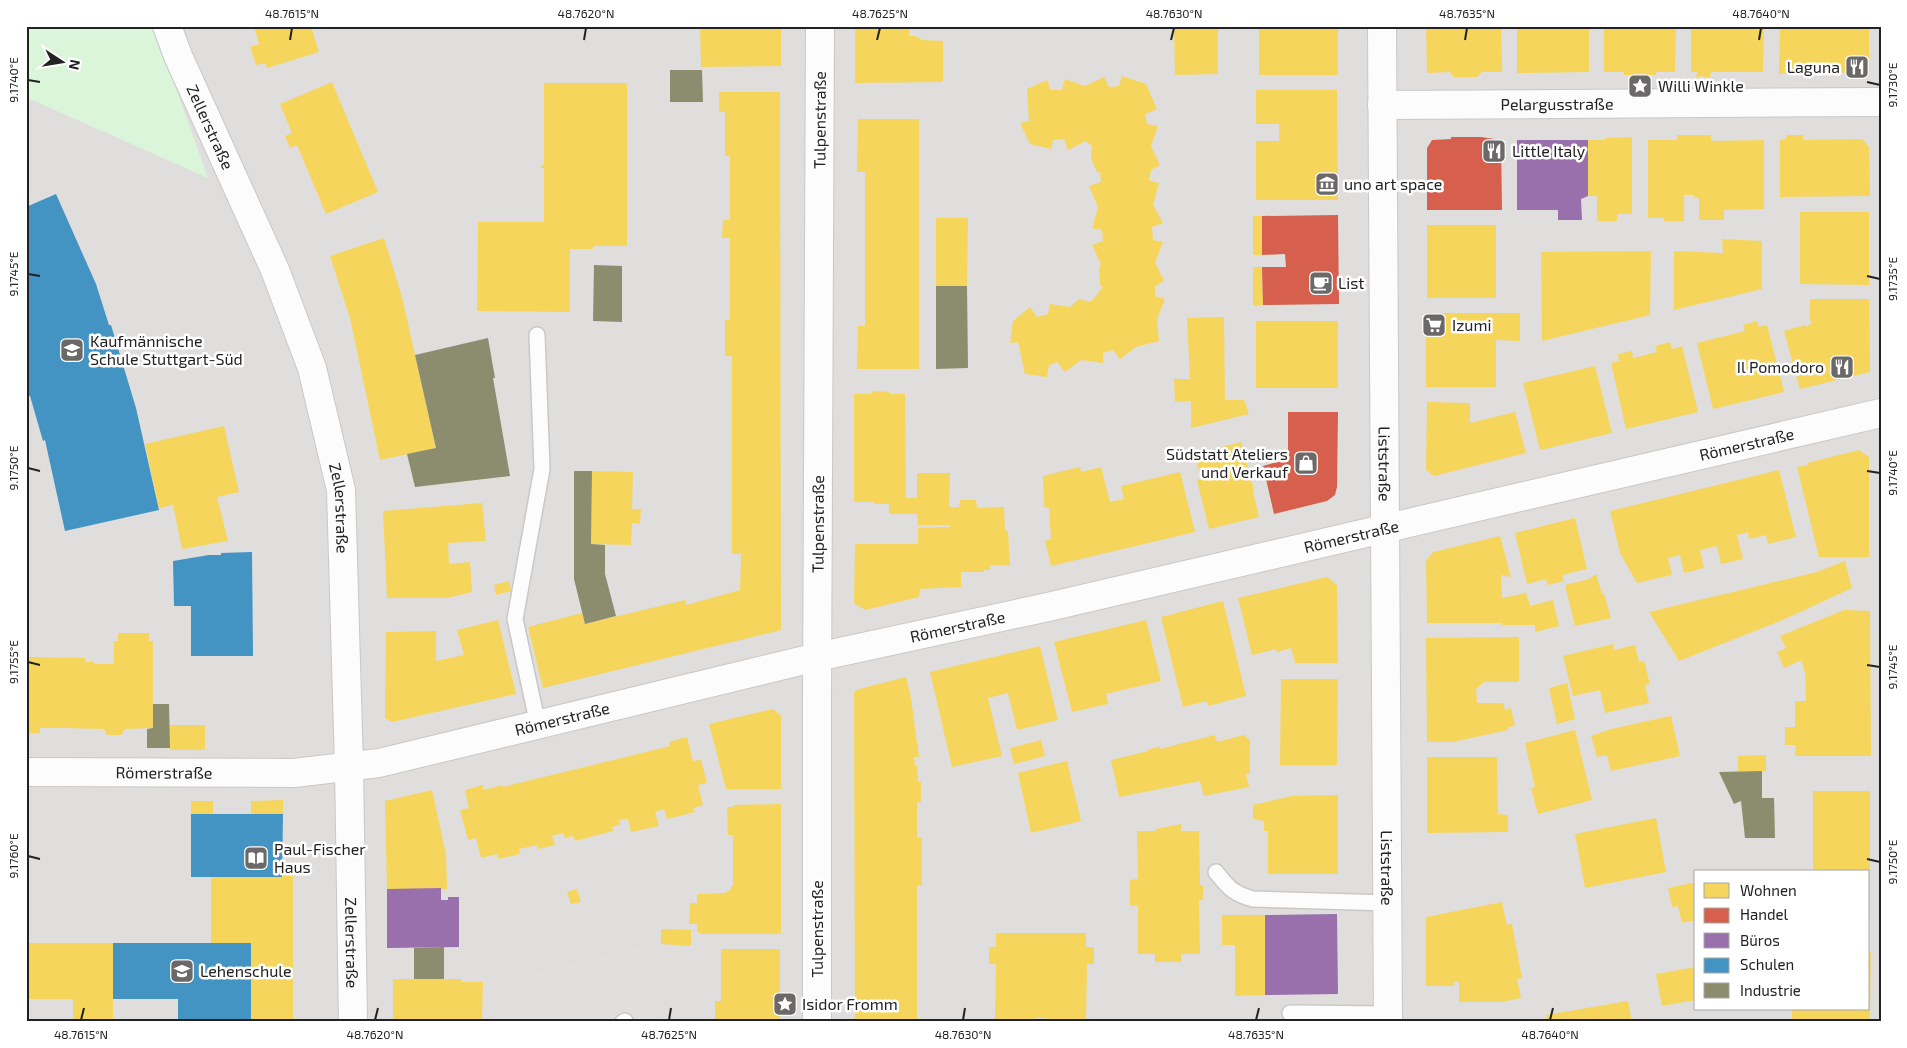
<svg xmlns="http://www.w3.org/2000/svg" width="1907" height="1048" font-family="'Exo 2',sans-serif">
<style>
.residential{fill:#dfdedc;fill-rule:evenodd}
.park{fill:#daf5da}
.parking{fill:#e0dfde}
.homes{fill:#f6d55c}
.shops{fill:#d6604d}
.offices{fill:#9970ab}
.schools{fill:#4393c3}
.industry{fill:#8c8c6e}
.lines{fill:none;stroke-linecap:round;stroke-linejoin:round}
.lane-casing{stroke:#c9c8c7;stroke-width:18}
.street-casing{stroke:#c9c8c7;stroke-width:30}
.lane{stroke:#fdfcfc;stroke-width:15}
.street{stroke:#fdfcfc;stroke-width:28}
.ticks{fill:none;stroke:#222;stroke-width:2}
.labels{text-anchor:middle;stroke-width:5;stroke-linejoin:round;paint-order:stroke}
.poi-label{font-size:16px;fill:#222;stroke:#fff;text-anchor:start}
.street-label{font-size:16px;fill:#222;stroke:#fff}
.neatline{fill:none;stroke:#222;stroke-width:2}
.ticks-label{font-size:12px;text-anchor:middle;fill:#222}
</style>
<rect width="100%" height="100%" fill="#f0eeeb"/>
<path class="residential" d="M154 26H1881V1022H26V97L207 177ZM1696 872H1868V1009H1696Z"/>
<path class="park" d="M26 26H154L208 178 26 97Z"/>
<path class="parking" d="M647 947 664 1022H495L493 985Z"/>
<path class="homes" d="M254 26H311L319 52 267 68 265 63 256 65 250 47 259 44Z
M700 26H781V66L701 67Z
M855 26H909V36H916L922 40 943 41V82L855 83Z
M1174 26H1218V74L1175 75Z
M1259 26H1338V75H1259Z
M1426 26H1501L1502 72H1482L1477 77H1453L1450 72 1427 73Z
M1517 26H1589V72L1517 73Z
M1604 26H1676L1675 72H1656V75H1624V72H1604Z
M1691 26H1764L1763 72H1711L1710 78 1701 76 1696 78 1697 72H1691Z
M1780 26H1869V65L1863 72 1779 74Z
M1122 76 1146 84 1157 109 1145 114 1147 124 1158 126 1151 146 1160 165 1151 170 1149 180 1159 183 1153 205 1163 223 1152 227 1153 240 1163 242 1155 262 1164 281 1155 286V296L1165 299 1157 319 1159 341 1136 347 1120 359 1113 350 1103 353V363L1081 360 1065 372 1057 362 1049 365 1047 377 1025 374 1018 342 1010 343 1013 321 1030 307 1037 317 1048 314 1050 304 1070 307 1079 299 1091 302 1103 287 1100 285 1099 267 1101 264 1092 245 1103 241 1102 230 1092 228 1098 207 1089 186 1101 182 1100 172H1097L1091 158 1092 146 1086 141 1068 150 1064 139 1053 140 1051 149 1030 144 1020 123 1029 121 1027 89 1047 80 1051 90H1062L1065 79 1085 86 1104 77 1109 87 1119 86Z
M332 82 378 192 326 214 297 145 290 148 285 136 292 133 280 104Z
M544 83H627V246H593V249H570V312L477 311 478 222H544V168H541V165H544Z
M1256 90H1337L1338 200H1256V141H1279V124H1256Z
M719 92H780L781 630 543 688 528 627 582 613 585 624 685 600 686 605 740 590 741 554H732V356H725V320H730V238H722L723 220H730V156H725V112H719Z
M858 119H919V369H857L858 326H865V172H857Z
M1677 135H1711V141L1764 140V209L1724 210V220H1699V198H1694V195H1684V221H1664V218H1648V140H1677Z
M1786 135H1803V140L1862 139 1869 147 1870 196 1780 197V140L1786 139Z
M1632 137V214H1617V221H1597V196H1588V140H1606V138Z
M1800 212H1869V285L1800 284Z
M1253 216H1262V255H1253Z
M936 218H968L967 286H936Z
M1427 225H1496V298H1427Z
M384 238 402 297 436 448 380 460 350 318 330 256Z
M1722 239 1762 241V289L1674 310V251L1723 253Z
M1651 251 1650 315 1542 341 1541 252Z
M1253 267H1262L1263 305 1253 306Z
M1810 299H1869L1870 372 1800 389 1784 331 1805 325 1807 327 1812 322 1810 320Z
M1426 313H1520V341L1496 340V387H1426Z
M1224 317 1225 400H1244L1249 414 1191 428V401L1175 402 1174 379H1190L1187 318Z
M1256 321H1338V388H1256Z
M1757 321 1759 327 1767 325 1784 392 1713 409 1697 343 1745 331 1743 325Z
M1670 342 1672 349 1682 346 1698 412 1626 429 1611 363 1619 361 1618 354 1632 351 1633 358 1657 352 1655 346Z
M1595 366 1612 433 1540 450 1523 383Z
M872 391 889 392V394H905L906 498H917V473H950L949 507H959L960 500H976L977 508 1004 507 1005 531H1008L1010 565H990V570H984V572H961V587L920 589 919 597 865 610 854 603 855 544H918V528L950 527V525H918L917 514H889V504H874V502H854V394H872Z
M1427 402 1470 403V423L1515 412 1526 453 1434 476 1426 470Z
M224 426 239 492 217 497 228 541 182 549 173 505 159 508 145 444Z
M1241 442 1254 490 1253 491 1259 517 1209 529 1197 480 1201 479 1195 454Z
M1859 450 1869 457V557H1819L1797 467 1808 465 1807 463Z
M1080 467 1081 472 1101 467 1110 502 1124 499 1121 486 1180 472 1195 532 1051 566 1045 541 1051 539 1049 508 1044 507 1043 476Z
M1779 470 1796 537 1768 544 1766 535 1749 539 1748 532 1737 535 1743 559 1721 564 1717 546 1700 550 1704 568 1684 573 1680 555 1668 558 1672 575 1637 583 1620 553 1610 511Z
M592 471 633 472 632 509H641L640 524 632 523 631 545 591 544Z
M482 503 486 541 448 543 449 564 470 562 472 592 447 598H387L383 511Z
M1575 518 1587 569 1562 575 1564 581 1548 585 1546 579 1527 584 1515 533Z
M1500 536 1511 577 1501 575 1502 598 1526 593 1530 606 1553 600 1559 626 1535 632V625H1502V623H1427L1426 561 1433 552Z
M1845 561 1852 588 1785 619 1679 661 1649 612 1817 572Z
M1596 574 1602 594H1604L1611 618 1575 626 1565 585 1589 579Z
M1327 577 1337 585 1338 663H1295L1291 648 1277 652 1276 649 1252 655 1238 598Z
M509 581 511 591 496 595 494 585Z
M1223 601 1246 696 1208 706 1207 701 1183 707 1161 617Z
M1844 610 1870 611 1871 756H1795L1796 745H1785V727H1795V701H1806L1805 673 1801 660 1784 668 1777 652 1786 648 1780 636Z
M498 620 516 694 392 722 385 718 386 632 436 631V661L464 655 457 630Z
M1146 620 1161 681 1106 694 1108 704 1072 712 1054 642Z
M118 633H149V641H153V728L125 729 121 735H107L104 729 63 728H40V733H26V657L85 658V662H94V664H114V641H118Z
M1519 637V682H1484L1476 689 1477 703H1503L1505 710 1511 708 1515 726 1508 727V730L1453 742H1427L1426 638Z
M1613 644 1614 650 1635 645 1639 662 1644 661 1650 684 1645 685 1649 703 1605 713 1600 690 1573 696 1563 656Z
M1040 646 1058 720 1017 730 1008 693 988 698 1002 756 952 767 930 672Z
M906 677 911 698 919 757H914L915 766H917L918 782H921V802H917V838H922V885L917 886V1022H855L854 692 859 689Z
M1281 679H1338L1337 765H1280Z
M1567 683 1575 719 1557 724 1549 688Z
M773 709 781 716V789H726L709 724Z
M1671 716 1680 756 1611 771 1607 755 1597 757 1591 736 1611 729Z
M169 725H205V750H170Z
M1575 730 1592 800 1538 814 1531 788 1535 787 1525 743Z
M1215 735 1217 742 1244 735 1250 740V773L1246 774 1249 787 1204 796 1200 781 1119 797 1111 760 1148 751V750L1160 746V749Z
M687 737 693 761 701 760 707 783 698 785 703 805 693 808 695 812 667 819 664 809 655 812 659 826 631 832 628 819 619 820 620 825 612 827 613 831 575 841 573 836 565 838 563 833 552 836 555 845 538 849 537 845 519 849 520 854 498 859 497 854 481 858 476 838 468 840 460 810 469 808 465 790 483 785V790L503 785V787L650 751 670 746 669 742Z
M1041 740 1045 756 1014 764 1010 748Z
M1766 755V771H1738V756Z
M1427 757H1497L1498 814 1508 815V832L1427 833Z
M1067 761 1081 821 1031 833 1018 773Z
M432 790 446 854 447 889H387L385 801Z
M1813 791H1870V918H1868V872H1813Z
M1338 795V874H1268V831H1264V821L1253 819V805L1292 796Z
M283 800V814H251V801Z
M191 801H213V814H191Z
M781 804V934H700L697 931V924H689L690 903H697V894L725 893 731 889V886H733V835H728L727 807H733V805Z
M1656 818 1666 872 1585 888 1575 834Z
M1181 824V831H1199L1200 885H1203V900H1199L1200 954H1181V962H1155V954H1138V905L1130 906V880L1138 879 1137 831H1156V829Z
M282 864H293V1022H251V943H211V877H282Z
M1696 882V920L1682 923 1678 906 1672 907 1668 888Z
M577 889 581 902 571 904 567 892Z
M1502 902 1507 925 1512 924 1522 978 1517 979 1521 998 1501 1002H1459V982H1453L1454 986H1426V917Z
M1222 915H1265V995L1235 996V945H1222Z
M661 929 691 930V946L661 944Z
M996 933H1086V947H1094V964H1087L1086 1022H1046V1018H1036V1022H995L996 964H989V947H996Z
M26 943H113V1022H73V999H26Z
M721 949H780V1022H715V1001H721Z
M1868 952H1871L1870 1022H1792V1009H1868Z
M1696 967V1000L1662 1006 1656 974Z
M393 979H461V982H483L482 1022H393Z
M1628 1001 1632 1022H1547L1546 1015Z"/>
<path class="shops" d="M1451 137H1481L1501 140 1502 210H1427V148L1432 140 1451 139Z
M1338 215 1339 304 1263 305 1262 267H1286L1285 254 1262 255V216Z
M1288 412H1338L1337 487 1335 495 1327 501 1274 514 1263 466 1288 459Z"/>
<path class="offices" d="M1517 140H1588V196L1581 199 1582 220H1558V210H1517Z
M441 888V900H448V897H459V947L387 948V889Z
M1337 914 1338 994 1265 995V915Z"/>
<path class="schools" d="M56 194 96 284 109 325H111L136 408 159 510 65 531 45 440 43 441 30 396 26 394V207Z
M252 552 253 656H191V606H174L173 561 209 555H221V553Z
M191 814H283L282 877H191Z
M113 943H251V1022H178V999H113Z"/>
<path class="industry" d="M670 70H702L703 102H670Z
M594 265 622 266V322L593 321Z
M936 286H967L968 368 936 369Z
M488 338 495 378H493L510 476 415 487 407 454 436 448 415 355Z
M574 471H592L591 544 605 545V574L616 616 585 624 574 579Z
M153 704H169L170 748H147V729L153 728Z
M1762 771V798H1774L1775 838H1745L1741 801 1734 804 1719 772Z
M444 947V979H414V948Z"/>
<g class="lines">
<g class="lane-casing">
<path id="lane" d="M537 335 542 469 515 619 538 725
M1216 872C1228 887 1233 894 1253 899L1388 903
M1290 1013 1388 1014
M623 1022 625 1021"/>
</g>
<g class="street-casing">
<g id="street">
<path id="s1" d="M167 26 178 56 275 270 312 368 341 490 349 766 353 1022"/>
<path id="s2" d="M1382 26 1388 1022"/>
<path id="s3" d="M1382 105 1881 102"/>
<path id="s4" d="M26 772 294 773 379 763 817 657 1048 607 1881 413"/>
<path id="s5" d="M817 1022V701L820 26"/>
</g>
</g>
<use href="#lane" class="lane"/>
<use href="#street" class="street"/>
</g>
<path class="ticks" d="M290 40 292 28M584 40 586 28M877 40 880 28M1171 40 1174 28M1465 40 1467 28M1759 40 1761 28M28 80 40 82M1867 82 1880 85M28 274 40 276M1867 276 1880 279M28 468 40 471M1867 471 1880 473M28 662 40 665M1867 665 1880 667M28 856 40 859M1867 859 1880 862M81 1020 84 1008M375 1020 378 1008M669 1020 671 1008M963 1020 965 1008M1256 1020 1259 1008M1550 1020 1553 1008"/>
<defs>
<g id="restaurant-square" transform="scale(1.25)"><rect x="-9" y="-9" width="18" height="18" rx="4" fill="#6a6968" stroke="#fff"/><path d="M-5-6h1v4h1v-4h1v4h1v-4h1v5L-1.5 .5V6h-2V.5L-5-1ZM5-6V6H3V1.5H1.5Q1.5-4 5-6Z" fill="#fff"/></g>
<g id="sight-square" transform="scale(1.25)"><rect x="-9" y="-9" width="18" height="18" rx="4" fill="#6a6968" stroke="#fff"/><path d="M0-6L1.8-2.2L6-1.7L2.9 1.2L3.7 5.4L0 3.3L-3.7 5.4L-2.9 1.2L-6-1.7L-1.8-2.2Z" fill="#fff"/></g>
<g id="museum-square" transform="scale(1.25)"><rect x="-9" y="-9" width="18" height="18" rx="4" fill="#6a6968" stroke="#fff"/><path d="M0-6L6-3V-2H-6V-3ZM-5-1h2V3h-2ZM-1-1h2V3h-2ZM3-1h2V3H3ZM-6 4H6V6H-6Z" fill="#fff"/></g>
<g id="cafe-square" transform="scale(1.25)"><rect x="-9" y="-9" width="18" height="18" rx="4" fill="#6a6968" stroke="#fff"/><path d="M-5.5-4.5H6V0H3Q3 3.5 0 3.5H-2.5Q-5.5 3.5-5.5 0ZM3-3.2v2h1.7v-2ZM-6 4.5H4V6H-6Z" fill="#fff"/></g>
<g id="supermarket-square" transform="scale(1.25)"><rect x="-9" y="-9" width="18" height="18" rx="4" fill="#6a6968" stroke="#fff"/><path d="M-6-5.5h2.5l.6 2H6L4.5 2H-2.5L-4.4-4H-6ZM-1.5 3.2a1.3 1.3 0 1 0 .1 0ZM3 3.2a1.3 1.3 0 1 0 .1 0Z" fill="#fff"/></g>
<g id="school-square" transform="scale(1.25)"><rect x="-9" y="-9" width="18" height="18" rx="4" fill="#6a6968" stroke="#fff"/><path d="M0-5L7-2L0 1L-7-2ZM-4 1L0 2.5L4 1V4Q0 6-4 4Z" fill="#fff"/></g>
<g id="shop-square" transform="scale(1.25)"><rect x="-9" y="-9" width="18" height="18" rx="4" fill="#6a6968" stroke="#fff"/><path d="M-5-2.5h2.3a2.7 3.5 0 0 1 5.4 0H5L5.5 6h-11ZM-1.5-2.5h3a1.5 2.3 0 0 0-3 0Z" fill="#fff"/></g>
<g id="library-square" transform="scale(1.25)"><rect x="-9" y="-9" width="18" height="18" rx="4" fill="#6a6968" stroke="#fff"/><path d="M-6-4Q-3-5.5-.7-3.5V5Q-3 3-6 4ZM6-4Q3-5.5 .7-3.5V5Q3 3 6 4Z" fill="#fff"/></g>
</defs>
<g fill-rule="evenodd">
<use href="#restaurant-square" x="1857" y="67"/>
<use href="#sight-square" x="1640" y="86"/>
<use href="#restaurant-square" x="1494" y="151"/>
<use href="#museum-square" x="1327" y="184"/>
<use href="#cafe-square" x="1321" y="283"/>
<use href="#supermarket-square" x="1434" y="325"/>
<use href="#school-square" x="72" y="350"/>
<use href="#restaurant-square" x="1842" y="367"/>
<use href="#shop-square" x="1306" y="463"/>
<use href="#library-square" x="256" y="858"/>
<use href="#school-square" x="182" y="971"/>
<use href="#sight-square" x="785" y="1004"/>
</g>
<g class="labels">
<g class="poi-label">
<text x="1840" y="73" text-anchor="end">Laguna</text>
<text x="1658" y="92">Willi Winkle</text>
<text x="1512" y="157">Little Italy</text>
<text x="1344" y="190">uno art space</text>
<text x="1338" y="289">List</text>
<text x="1452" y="331">Izumi</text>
<text x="90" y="347">Kaufmännische<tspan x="90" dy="18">Schule Stuttgart-Süd</tspan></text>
<text x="1824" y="373" text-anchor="end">Il Pomodoro</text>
<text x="1288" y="460" text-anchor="end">Südstatt Ateliers<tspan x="1288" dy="18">und Verkauf</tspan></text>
<text x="274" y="855">Paul-Fischer<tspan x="274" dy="18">Haus</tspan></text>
<text x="200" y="977">Lehenschule</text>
<text x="802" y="1010">Isidor Fromm</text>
</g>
<g class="street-label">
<text dy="6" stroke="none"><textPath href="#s3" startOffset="175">Pelargusstraße</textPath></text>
<text dy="6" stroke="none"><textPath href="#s5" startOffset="902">Tulpenstraße</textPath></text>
<text dy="6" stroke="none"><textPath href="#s1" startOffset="110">Zellerstraße</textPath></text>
<text dy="6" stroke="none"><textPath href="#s4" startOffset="1758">Römerstraße</textPath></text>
<text dy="6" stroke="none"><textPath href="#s2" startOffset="438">Liststraße</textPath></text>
<text dy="6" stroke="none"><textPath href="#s1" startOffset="515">Zellerstraße</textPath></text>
<text dy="6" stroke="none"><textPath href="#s5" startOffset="498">Tulpenstraße</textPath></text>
<text dy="6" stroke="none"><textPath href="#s4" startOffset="1352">Römerstraße</textPath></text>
<text dy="6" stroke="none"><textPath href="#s4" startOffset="948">Römerstraße</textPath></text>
<text dy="6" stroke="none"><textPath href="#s4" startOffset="542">Römerstraße</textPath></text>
<text dy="6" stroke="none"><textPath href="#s4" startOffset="138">Römerstraße</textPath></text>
<text dy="6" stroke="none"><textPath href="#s2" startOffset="842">Liststraße</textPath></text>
<text transform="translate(817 929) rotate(-90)" y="6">Tulpenstraße</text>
<text dy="6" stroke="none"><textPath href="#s1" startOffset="950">Zellerstraße</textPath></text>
</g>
</g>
<rect width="1907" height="1048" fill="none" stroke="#ffffff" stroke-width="55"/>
<rect x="1694" y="870" width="175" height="140" fill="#ffffff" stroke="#a7a7a7"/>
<rect x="1704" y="883" width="25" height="15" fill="#f6d55c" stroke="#a7a7a7"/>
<text x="1740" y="896" font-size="15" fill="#222222">Wohnen</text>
<rect x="1704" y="908" width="25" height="15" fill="#d6604d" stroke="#a7a7a7"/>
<text x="1740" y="920" font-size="15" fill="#222222">Handel</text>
<rect x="1704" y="933" width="25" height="15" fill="#9970ab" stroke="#a7a7a7"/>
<text x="1740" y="946" font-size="15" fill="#222222">Büros</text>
<rect x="1704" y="958" width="25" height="15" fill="#4393c3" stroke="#a7a7a7"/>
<text x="1740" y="970" font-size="15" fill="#222222">Schulen</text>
<rect x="1704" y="983" width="25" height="15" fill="#8c8c6e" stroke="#a7a7a7"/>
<text x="1740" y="996" font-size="15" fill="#222222">Industrie</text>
<g transform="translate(62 62) rotate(102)" stroke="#ffffff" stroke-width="4" paint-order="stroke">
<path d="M0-4L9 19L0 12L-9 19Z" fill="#222222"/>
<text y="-8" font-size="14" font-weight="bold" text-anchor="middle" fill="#222222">N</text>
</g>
<rect x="28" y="28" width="1852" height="992" class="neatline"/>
<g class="ticks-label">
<text x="292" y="18">48.7615°N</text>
<text x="586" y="18">48.7620°N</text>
<text x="880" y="18">48.7625°N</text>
<text x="1174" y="18">48.7630°N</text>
<text x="1467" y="18">48.7635°N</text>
<text x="1761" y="18">48.7640°N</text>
<text transform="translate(14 80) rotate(-90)" y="4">9.1740°E</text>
<text transform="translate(1893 85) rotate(-90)" y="4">9.1730°E</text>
<text transform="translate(14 274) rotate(-90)" y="4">9.1745°E</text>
<text transform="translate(1893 279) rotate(-90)" y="4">9.1735°E</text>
<text transform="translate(14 468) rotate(-90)" y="4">9.1750°E</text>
<text transform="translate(1893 473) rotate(-90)" y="4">9.1740°E</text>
<text transform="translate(14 662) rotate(-90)" y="4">9.1755°E</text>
<text transform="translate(1893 667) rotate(-90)" y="4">9.1745°E</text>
<text transform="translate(14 856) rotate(-90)" y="4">9.1760°E</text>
<text transform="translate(1893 862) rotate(-90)" y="4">9.1750°E</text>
<text x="81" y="1039">48.7615°N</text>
<text x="375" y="1039">48.7620°N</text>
<text x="669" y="1039">48.7625°N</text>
<text x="963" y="1039">48.7630°N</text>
<text x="1256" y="1039">48.7635°N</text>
<text x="1550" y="1039">48.7640°N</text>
</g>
</svg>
